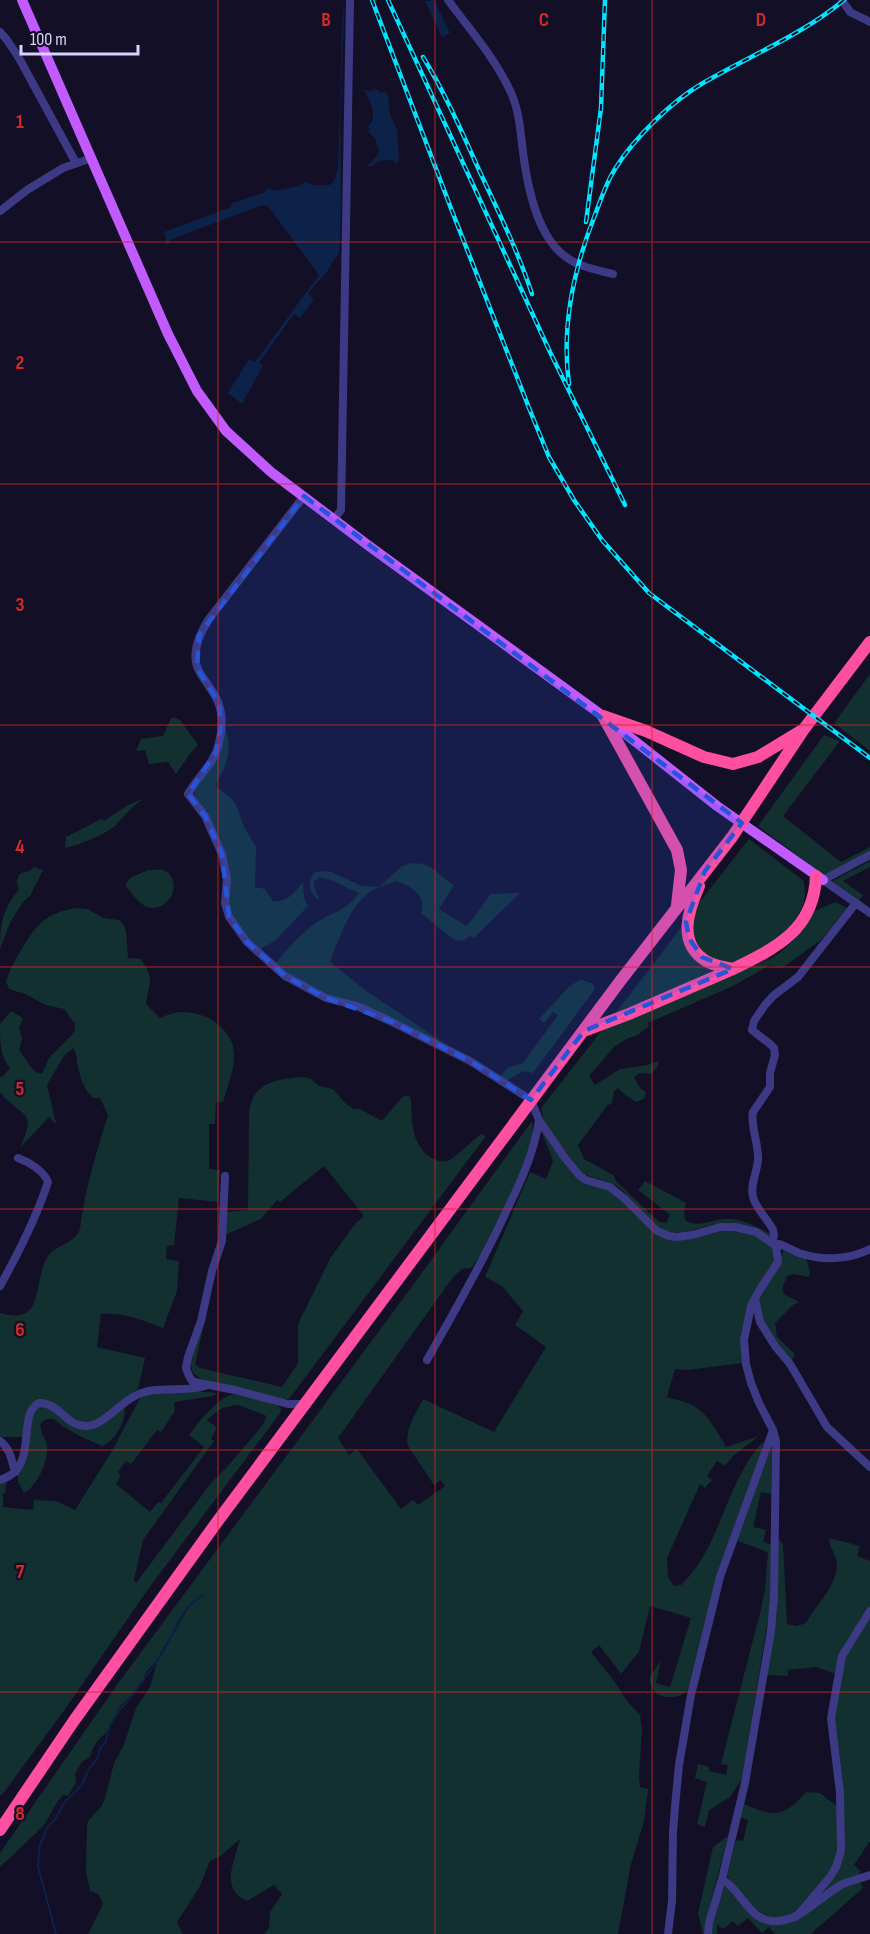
<svg xmlns="http://www.w3.org/2000/svg" width="870" height="1934" font-family="'Sofia Sans Condensed',sans-serif">
<style>
.green{fill:#12302f;fill-rule:evenodd}
.water{fill:#0c2248}
.lines{fill:none;stroke-linecap:round;stroke-linejoin:round}
.stream{stroke:#0c2248;stroke-width:2}
.minor{stroke:#3d3a85;stroke-width:8}
.major{stroke:#c25bff;stroke-width:10}
.highway{stroke:#ff4fa3;stroke-width:12}
.rail-casing{stroke:#00e5ff;stroke-width:4.5}
.rail{stroke:#130f26;stroke-width:2;stroke-dasharray:7;stroke-linecap:butt}
.marked{fill:#2655da;fill-opacity:0.2;stroke:#2655da;stroke-width:4.5;stroke-dasharray:12 8;stroke-linejoin:round}
.grid{fill:none;stroke:#d62828;stroke-width:1.5;stroke-opacity:0.55}
.grid-label{font-size:20px;text-anchor:middle;font-weight:bold;fill:#d62828;stroke:#130f26;stroke-width:4.5;stroke-linejoin:round;paint-order:stroke}
</style>
<rect width="100%" height="100%" fill="#130f26"/>
<path class="green" d="M870 674V751L834 723Z
M171 718H176L180 720 198 745 189 755 176 774 168 762 149 764 145 750 136 751 141 739 163 736Z
M223 718C232 749 231 757 215 786L231 798 236 805 244 827 256 847 255 887 265 889 273 901C288 903 294 892 303 882L304 898 308 906 275 941 258 950 238 927 228 906 229 877 194 792V789L219 754Z
M824 735 840 741 783 816 841 862 870 847V852L825 876 758 826Z
M145 798C133 805 126 814 117 824 107 834 79 845 65 848L66 837 101 819 104 821 128 805Z
M749 839 804 881 805 896 803 905 795 921 781 939 735 963H719L704 953 693 938 691 913Z
M870 861V867L843 881 863 895 859 901 832 881Z
M411 863C435 863 436 874 454 885L439 909 466 926C477 917 481 904 491 894L520 893 474 938 470 936 462 941 453 939 421 913C428 897 410 885 396 881 388 884 378 887 370 892 349 906 339 940 330 962L369 993 453 1049 331 996 284 972 275 964C287 950 301 933 316 923 332 912 348 910 359 893L331 880 319 877 314 882V887L319 899H317C309 891 307 881 315 872L328 871 362 886 379 887 402 866Z
M34 867 43 870 30 896 22 903 10 923 0 949C0 923 3 909 19 889 16 882 16 879 21 873L30 871Z
M148 870C153 871 162 868 167 872 185 887 164 916 145 906 138 902 131 892 125 885L130 878Z
M835 902 847 908 821 940 782 968 770 965 733 986 648 1023 649 1026 638 1035 628 1038 615 1046 589 1076 595 1085 620 1069 647 1065 658 1061V1066L651 1074 640 1073 634 1077 640 1088 646 1092 644 1099 636 1102 625 1095 618 1088 614 1091 612 1103 607 1106 578 1145 584 1159 613 1175 616 1181 659 1222 666 1223 670 1215 638 1190 645 1181 686 1203 684 1212 685 1220C699 1230 715 1217 732 1219 746 1221 760 1228 772 1235L771 1238C757 1231 741 1221 724 1223 705 1224 689 1235 669 1232 652 1229 633 1198 618 1187 606 1179 591 1179 580 1171L544 1122 541 1108 603 1029 774 957 785 949 793 940 815 911Z
M77 908 88 909 103 918 119 920 124 925 126 932 128 958 141 959C155 981 149 981 146 1004L160 1018C167 1015 175 1012 182 1012 206 1011 235 1030 234 1056 234 1071 227 1088 223 1102H216L215 1124H209V1169L220 1170 218 1202 179 1198 174 1245 167 1246 166 1259 179 1261 177 1291 163 1328C142 1320 124 1312 101 1314L97 1347 145 1358 138 1389 120 1401 98 1420 88 1425 36 1402 25 1437H0V1313C46 1326 32 1284 47 1258 53 1246 68 1245 76 1236 81 1231 81 1220 82 1214 88 1180 98 1147 108 1115L100 1098H93C85 1091 80 1078 78 1067 76 1058 78 1055 73 1048L64 1056 47 1085 56 1124 49 1117 20 1148C38 1107 22 1120 0 1092V1076L2 1077 10 1068C0 1057 0 1041 0 1024L11 1011 23 1018 19 1028 22 1039 19 1050 34 1071 42 1074 49 1058 72 1035 75 1030V1024L64 1009 46 1005 25 994 9 989 6 982C9 971 14 962 20 952 35 926 46 912 77 908Z
M683 925 712 968 711 976 612 1018Z
M579 980H583L593 984 595 989 533 1073 524 1071 506 1081 500 1077 507 1068 523 1063 558 1015 553 1012 544 1023 539 1019 568 988Z
M304 1077 311 1079 319 1086 333 1089 346 1104 354 1109H360L382 1121 402 1097 409 1095 411 1100C412 1121 411 1148 434 1159 438 1161 443 1162 447 1161 457 1158 472 1140 481 1134L486 1136 289 1399H283L201 1379 193 1373 190 1363 208 1306 195 1364 200 1368 282 1387 298 1363V1324L331 1257 355 1224 364 1216 324 1166 280 1202 277 1200 261 1219 225 1235 226 1212 248 1210 249 1112C253 1081 278 1079 304 1077Z
M532 1121 533 1133 531 1147 511 1193 482 1254 471 1268 462 1269 453 1277 338 1438 349 1455 357 1449 401 1509 413 1500 418 1505 445 1486 441 1480 434 1485 408 1446C404 1431 416 1413 423 1399L494 1432 546 1347 515 1325 523 1311 502 1286 485 1277 530 1172 546 1179 553 1161 541 1130 568 1166 609 1189 662 1237 725 1228 753 1234 773 1248 774 1262 758 1288 743 1363 688 1370 675 1369 667 1397C676 1400 686 1401 694 1406 709 1415 718 1433 726 1447L759 1436 734 1455 725 1466 717 1461 707 1476 712 1480 705 1488 700 1484 667 1558 668 1577 674 1586 681 1585C722 1546 726 1479 764 1441L689 1688C684 1698 663 1701 654 1691 651 1688 650 1682 650 1677L661 1660 656 1683 670 1687 691 1618 650 1606 639 1652 621 1674 599 1645 591 1652 614 1681 627 1701 640 1715 642 1730 639 1775 640 1787 648 1789 644 1821 631 1864 618 1934H264L269 1928 270 1912 282 1894 274 1885 247 1901C219 1889 235 1860 240 1839L222 1855 210 1861 199 1888 177 1922 183 1934H88L103 1904 99 1895 90 1891 86 1872 87 1827 88 1821 101 1807 105 1799 114 1763 123 1747 136 1708 150 1687 157 1662 189 1607 205 1594 188 1606 156 1661 146 1672 144 1678 132 1694 121 1705 105 1734C98 1738 92 1749 90 1757L82 1762 75 1774 76 1783 68 1796 63 1795C54 1804 50 1818 42 1827 28 1841 14 1854 0 1867V1853L119 1682 413 1285Z
M784 1251 806 1257 810 1273 808 1277 794 1274 787 1276C777 1299 785 1292 800 1303L794 1304 775 1323 777 1337 795 1354 791 1362C779 1346 752 1317 760 1295 766 1280 779 1269 782 1253Z
M185 1390 217 1393 213 1396 174 1402 175 1411 161 1432 157 1430 131 1464 126 1461 118 1472 121 1475 116 1484 150 1512 158 1502 161 1503 204 1447 189 1435C198 1423 218 1396 235 1394 245 1394 266 1402 277 1405L281 1409V1412L149 1588 63 1712 2 1795H0V1483L7 1480 5 1493 3 1494V1507L33 1510 34 1500 56 1501 75 1510 112 1451 141 1396ZM238 1405 265 1415 266 1418 262 1426 227 1467 211 1483 136 1583 134 1580 143 1540 214 1441 211 1439 217 1427 207 1421C216 1410 224 1406 238 1405Z
M47 1406 82 1430 124 1406C128 1419 114 1443 102 1446 89 1440 76 1435 64 1427 60 1425 58 1421 53 1419 49 1418 44 1419 41 1423 38 1429 46 1439 47 1445 49 1461 37 1486 24 1493L18 1481V1474L31 1419 38 1407Z
M772 1443 771 1494 761 1492 753 1527 766 1530 763 1542 771 1545 770 1607 742 1779 730 1797 709 1810 705 1827 697 1824 707 1782 695 1778 698 1764 709 1767V1771L726 1775 728 1765 721 1764 761 1609 765 1589 768 1552 735 1540Z
M776 1536 783 1544 787 1624 797 1626 806 1623C816 1604 836 1588 837 1565 837 1555 829 1548 829 1538L860 1546 857 1556 870 1561V1608L836 1674 816 1667 788 1670V1676L767 1675Z
M870 1615V1841L854 1865 861 1871 856 1879 807 1903 843 1851 832 1731 842 1660Z
M806 1792 820 1793 838 1807 840 1840 835 1862 826 1876 795 1912 778 1920C749 1911 746 1897 727 1876L736 1840 743 1841 748 1820 740 1817 744 1804C774 1817 784 1818 806 1792Z
M728 1836 707 1917 704 1934H703L698 1913 713 1847Z
M860 1882 863 1888 811 1934H775L769 1927 762 1933 748 1918 738 1926 733 1921 723 1929 717 1924V1934H710L721 1895 725 1886 744 1907 772 1924 843 1887Z"/>
<path class="water" d="M343 0 344 18 341 88 344 89 341 90C339 144 343 199 339 254L335 258 327 272 308 293 314 299 300 318 294 314 259 363 263 366 242 404 228 393 249 359 255 362 319 275 268 206 263 205 172 239 167 246 164 232 231 207 232 203 266 192V189L269 188 274 191 300 186 303 183 307 182 312 185H330L334 181 338 168Z
M434 0 450 33 442 37 425 1Z
M352 88 371 91 375 88 381 93 385 91 388 94 390 115 397 130 399 161 397 164 392 160 378 161 374 166H367L375 158 379 151 375 138 368 132 370 130 368 127C378 115 371 103 365 91Z"/>
<g class="lines">
<path class="stream" d="M56 1934 38 1866 40 1845 47 1828 54 1821 64 1803 82 1785 89 1769 97 1759 101 1747 106 1742C107 1721 124 1706 136 1690 144 1680 150 1670 158 1660 170 1644 175 1622 188 1607 192 1602 199 1599 203 1595"/>
<path class="minor" d="M448 0C470 30 497 60 512 95 519 112 520 127 522 144 526 180 535 235 566 257 579 267 598 270 613 274
M842 0 850 12 870 22
M0 32 7 40 19 58 76 163
M0 211 27 190 63 168 92 158
M304 496 209 619C200 633 190 654 199 671 205 682 213 690 218 702 223 714 222 730 219 743 215 763 198 776 188 794L205 816 222 854 227 879 225 903 229 917 247 942 285 976 326 998 357 1006 390 1021 470 1061 531 1100 539 1120 565 1158 579 1175 586 1180 610 1187 625 1199 657 1231 669 1236 677 1237 692 1235 720 1227H735L756 1232 776 1246 778 1262 759 1291 751 1306 744 1340 746 1364 751 1383 759 1403 773 1430 776 1441 774 1596 771 1631 745 1783 722 1879 709 1923 708 1934
M334 519 341 510 350 0
M870 855 823 880 870 913
M856 903 798 977 773 996 765 1005 754 1021 752 1030 770 1044 774 1048 775 1055 770 1073V1087L753 1112C750 1124 759 1145 758 1160 757 1172 750 1185 753 1197 756 1209 768 1219 773 1230L774 1236 772 1242C782 1244 790 1249 799 1253 822 1261 848 1260 870 1249
M225 1176 222 1241 212 1271 201 1321 188 1357 186 1368 189 1376 192 1381 199 1383 235 1390 288 1404H305
M0 1286C19 1252 36 1219 48 1182 44 1171 29 1162 18 1158
M755 1299 760 1322 775 1346 790 1364 827 1427 870 1467
M427 1360C454 1312 482 1264 505 1214 520 1183 534 1154 539 1120
M0 1441C10 1448 12 1461 15 1472
M0 1480C41 1468 15 1415 39 1403 59 1402 66 1427 87 1426 102 1426 118 1405 133 1397 155 1384 182 1393 205 1386
M722 1879C737 1888 744 1906 758 1916 788 1934 815 1901 839 1886 848 1881 860 1879 870 1875
M796 1917 830 1877 836 1867 841 1851 840 1793 831 1718 842 1656 870 1611
M668 1934 672 1901 673 1831 676 1796 679 1765 691 1695 720 1577 773 1430"/>
<path class="major" d="M22 0 168 334 197 391 226 431 271 472 369 546 603 716 717 806 823 880"/>
<path class="highway" d="M603 716 646 731 704 757 733 764 758 757 801 731
M603 716 677 850 681 870 677 905
M733 969C776 948 814 930 816 876
M584 1031 629 1014 733 969C725 967 714 966 706 961 677 943 688 911 699 886
M0 1830 73 1722 217 1522 621 980 732 837 804 729 870 642"/>
<g class="rail-casing">
<path id="rail" d="M372 0 452 211 531 413 549 457 574 500 602 540 649 593 870 758
M388 0 550 352 625 505
M423 57C445 93 462 132 479 170 498 211 518 251 532 294
M586 222 601 108 605 0
M569 384C561 326 574 268 595 215 601 199 606 183 615 169 634 138 672 101 703 83 749 56 802 35 844 0"/>
</g>
<use href="#rail" class="rail"/>
</g>
<path class="marked" d="M304 496 742 823 705 871 686 922 689 938 702 957 733 969 584 1031 531 1100 470 1061 390 1021 326 998 285 976 247 942 229 917 222 854 205 816 188 794 216 752 221 726 219 703 197 668 199 635Z"/>
<path class="grid" d="M218 0V1934M435 0V1934M652 0V1934M0 242H870M0 484H870M0 725H870M0 967H870M0 1209H870M0 1450H870M0 1692H870"/>
<g class="grid-label">
<text x="326" y="26">B</text>
<text x="544" y="26">C</text>
<text x="761" y="26">D</text>
<text x="20" y="128">1</text>
<text x="20" y="369">2</text>
<text x="20" y="611">3</text>
<text x="20" y="853">4</text>
<text x="20" y="1095">5</text>
<text x="20" y="1336">6</text>
<text x="20" y="1578">7</text>
<text x="20" y="1820">8</text>
</g>
<path d="M21 45v9h117v-9" fill="none" stroke="#d9d4ff" stroke-width="3"/>
<text x="30" y="45" font-size="18" fill="#d9d4ff" stroke="#130f26" stroke-width="4.5" paint-order="stroke">100 m</text>
</svg>
